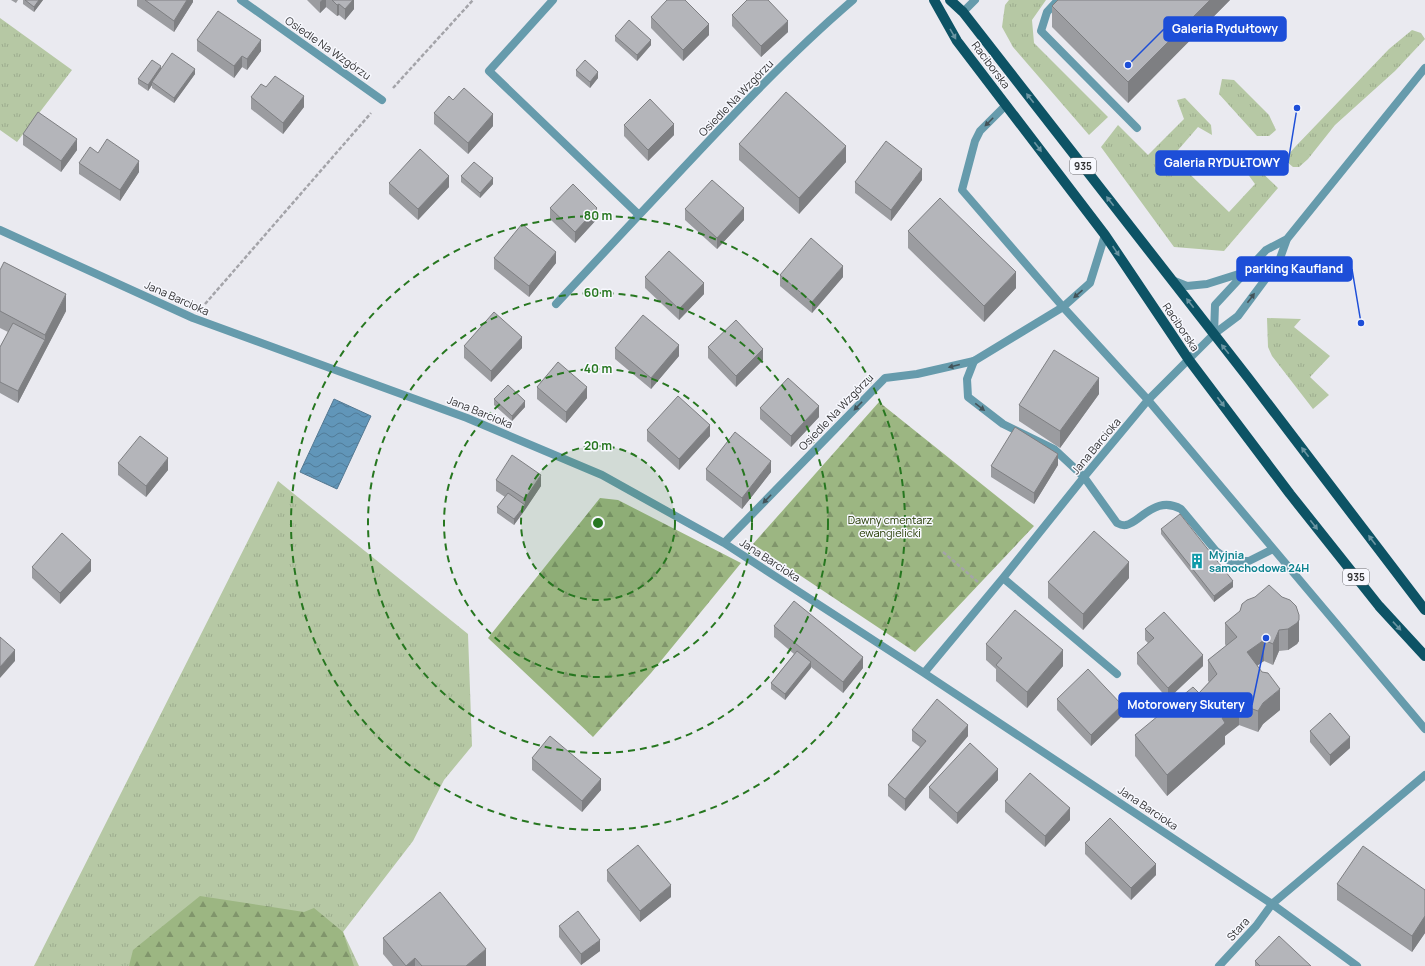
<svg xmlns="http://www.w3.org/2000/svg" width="1425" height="966" font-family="Manrope,sans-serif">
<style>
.grass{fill:url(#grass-tufts)}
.forest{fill:url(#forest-firs)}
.water{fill:url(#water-waves);stroke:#547992}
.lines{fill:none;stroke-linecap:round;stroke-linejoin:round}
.path{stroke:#a4a4a9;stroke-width:2.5;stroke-dasharray:4 2;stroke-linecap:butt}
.service{stroke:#669bac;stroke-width:8}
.minor{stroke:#669bac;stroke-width:8}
.primary{stroke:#0d5365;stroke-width:10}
.wall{fill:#9b9ca0}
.shaded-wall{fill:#7e7f82}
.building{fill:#b4b5ba;stroke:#7e7f82}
.oneway{fill:#6b95a2}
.oneway2{fill:#435359}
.ring{fill:none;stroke:#277720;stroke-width:2;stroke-dasharray:7 5}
.labels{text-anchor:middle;stroke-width:3;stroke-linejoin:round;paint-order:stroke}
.shield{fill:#f7f8fe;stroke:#6e6f72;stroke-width:1}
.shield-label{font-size:10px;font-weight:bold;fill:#343436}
.street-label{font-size:11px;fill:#343436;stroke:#f7f8fe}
.park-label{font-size:11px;fill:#243b00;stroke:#f7f8fe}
.culture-label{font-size:11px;font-weight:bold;fill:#0d838f;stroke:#f7f8fe;text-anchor:start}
.centre{fill:#277720;stroke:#f7f8fe;stroke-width:2}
.ring-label{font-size:12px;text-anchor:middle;font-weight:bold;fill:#277720;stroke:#f7f8fe;stroke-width:3;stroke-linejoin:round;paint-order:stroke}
.leader{fill:none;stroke:#1d4ed8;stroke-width:1.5}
.callout-dot{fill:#1d4ed8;stroke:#f7f8fe;stroke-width:1.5}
.callout{fill:#1d4ed8;stroke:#1d4ed8;stroke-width:1.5}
.callout-label{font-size:12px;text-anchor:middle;font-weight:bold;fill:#fff}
</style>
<defs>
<pattern id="grass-tufts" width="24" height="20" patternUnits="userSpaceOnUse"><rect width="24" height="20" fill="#b6c8a4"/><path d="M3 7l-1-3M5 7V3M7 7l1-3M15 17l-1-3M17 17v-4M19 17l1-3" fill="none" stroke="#9dac8e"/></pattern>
<pattern id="forest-firs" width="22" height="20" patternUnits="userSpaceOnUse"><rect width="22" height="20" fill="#9cb682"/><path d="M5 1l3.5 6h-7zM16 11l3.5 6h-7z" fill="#80956b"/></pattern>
<pattern id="water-waves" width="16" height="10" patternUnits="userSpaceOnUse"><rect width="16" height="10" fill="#6196b9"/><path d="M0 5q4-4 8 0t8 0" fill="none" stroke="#517b97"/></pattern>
</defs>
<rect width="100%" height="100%" fill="#eaeaf0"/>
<path class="grass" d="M1009 0H1046L1032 20 1034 43 1108 117 1089 135 1013 47 1002 27 1005 5Z
M0 18 72 70 17 142 0 130Z
M1412 30 1421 33 1425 39 1395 71 1335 125 1308 159 1299 167H1293L1287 162V156L1295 147 1389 49Z
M1222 79 1234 80 1269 115 1276 130 1269 136H1257L1219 94Z
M1185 98 1211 125 1212 135 1198 127 1172 157 1229 212 1255 184 1247 173 1255 166 1278 188 1224 251 1174 247 1101 147 1118 125 1148 155 1184 119 1177 100Z
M1267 318 1301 319 1294 327 1330 356 1310 377 1329 395 1313 409 1272 356 1268 347Z
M278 481 468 634 472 746 444 780 413 841 343 932 359 966H34Z"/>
<path class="forest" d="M879 402 1034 526 915 652 753 544Z
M600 498 618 500 741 563 651 673 593 737 488 638Z
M200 896 304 912 314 908 343 932 354 966H129L133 950Z"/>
<path class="water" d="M334 399 371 416 337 489 300 472Z"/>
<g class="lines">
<path class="path" d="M393 88 473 0
M205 304 371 113
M943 552 978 582"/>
<path class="service" d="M1058 0 1047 12 1041 31 1137 128
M1006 105 980 131 975 141 962 190 1063 307
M974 361 967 379 968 397 1003 424 1054 449 1084 477 1117 523C1119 524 1123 526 1126 525 1131 524 1136 520 1140 517 1153 507 1165 500 1181 509L1216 551 1230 561H1249L1273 549
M1148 400 1425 729
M1272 904 1425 775"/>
<path class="minor" d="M241 0 382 100
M553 0 489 71 639 215 556 304
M963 12 975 0
M639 215C708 142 776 66 853 0
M0 230 193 318 467 418 602 475 724 543 924 673 1272 904 1357 966
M1172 280 1187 286 1207 284 1245 272
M1063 307 1148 400
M1214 334 1215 305 1266 250 1287 239
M724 543 885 378 917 374 974 361 1063 307 1090 283 1105 235
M1003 578 1117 674
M924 673 1003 578 1084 477 1148 400 1214 334 1238 316 1279 261 1287 239 1425 68
M1219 966 1256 926 1272 904"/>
<path class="primary" d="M934 0 957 41 1105 235 1189 360 1290 494 1379 606 1425 656
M950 0 963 12 1249 379 1425 610"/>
</g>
<path class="wall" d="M11 0H18L16 3Z
M23 0H43L34 12 23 4Z
M137 0H193V2L174 32 137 6Z
M307 0H354V9L345 20 339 15 337 16 326 7 320 13Z
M1230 0 1128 103 1052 27V6Z
M732 15 788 32 761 57 732 26Z
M651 17 709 35 683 61 651 28Z
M615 36 651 45 637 61 615 41Z
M197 40 261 51 247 70 242 67 234 78 197 51Z
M161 69 195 74 174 103 152 88V85L148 91 138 84V79Z
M576 70 598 78 590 88 576 76Z
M266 87 304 107 283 134 251 109V97Z
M453 100 493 126 468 154 434 124V113Z
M624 125 674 135 648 161 624 136Z
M23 134 77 150 61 172 23 145Z
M739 144 846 162 799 214 739 160Z
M98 153 139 172 120 201 79 174V163Z
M461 176 493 184 480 198 461 182Z
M922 180 891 221 855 193V182Z
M389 183 449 187 418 220 389 194Z
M550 208 597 219 575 243 550 219Z
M685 209 744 220 717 249 685 220Z
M908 231 1016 288 984 322 908 248Z
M494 258 556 263 529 297 494 269Z
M0 270 66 311 18 403 0 393V347L8 332 0 328Z
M780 275 843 277 812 313 780 286Z
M645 277 704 294 679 320 645 288Z
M464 346 522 348 491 382 464 358Z
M708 347 763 360 736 387 708 358Z
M615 348 679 356 651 389 615 359Z
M537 387 587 398 566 423 537 399Z
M1099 394 1060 448 1019 421V405Z
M494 399 525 407 512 421 494 405Z
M760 408 819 417 791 447 760 419Z
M647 430 710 436 679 470 647 441Z
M118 463 168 470 146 497 118 475Z
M1058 465 1034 504 991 477V466Z
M706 469 771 472 742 509 706 480Z
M496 480 541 486 514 525 497 513V507L505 497 496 491Z
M1161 529 1233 587 1214 602 1161 534Z
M32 567 91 571 60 604 32 578Z
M1129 578 1083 630 1048 598V582Z
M1299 615V641L1297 644 1288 650 1279 651 1273 665 1264 661 1257 665 1280 710 1263 724 1258 732 1239 725 1225 736V744L1167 796 1135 756V735L1199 693 1209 682 1208 681V660L1226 646 1225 644V623Z
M774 626 863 668 843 693 811 667 785 700 771 689V683L794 654 774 637Z
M1145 629 1203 666 1168 699 1137 664V653L1148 643 1145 640Z
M986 644 1063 666 1027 708 996 681V669L986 660Z
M1057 699 1122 716 1091 746 1057 710Z
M912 730 968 736 905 811 888 796V785L920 747 912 741Z
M1310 731 1350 748 1330 766 1310 742Z
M532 758 601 790 582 812 532 770Z
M998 780 957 824 929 798V787Z
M1005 801 1070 820 1045 847 1005 812Z
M1085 843 1156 875 1131 900 1085 854Z
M607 870 671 897 640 922 607 881Z
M1337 884 1425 890V933L1412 952 1337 900Z
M559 926 600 951 581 965 559 937Z
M383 938 486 965V966H393L383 954Z
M1255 961 1311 966H1255Z"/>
<path class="shaded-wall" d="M39 0H43L34 12V7Z
M187 0H193V2L174 32V21Z
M322 0H326V7L320 13V2Z
M353 0H354V9L345 20V9Z
M1210 0H1230L1128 103V82Z
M339 4V15L337 16V5Z
M788 21V32L761 57V46Z
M709 24V35L683 61V50Z
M261 40V51L247 70V59Z
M651 40V45L637 61V55Z
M242 56V67L234 78V66Z
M161 66V72L152 82V85L148 91V85Z
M195 69V74L174 103V98Z
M598 72V78L590 88V82Z
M304 96V107L283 134V123Z
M493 114V126L468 154V143Z
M674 124V135L648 161V150Z
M77 139V150L61 172V161Z
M846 146V162L799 214V198Z
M139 161V172L120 201V190Z
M922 169V180L891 221V210Z
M449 176V187L418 220V209Z
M493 178V184L480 198V193Z
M597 208V219L575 243V232Z
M744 208V220L717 249V238Z
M556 252V263L529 297V286Z
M843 266V277L812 313V302Z
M1016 272V288L984 322V306Z
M704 283V294L679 320V309Z
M66 294V311L45 351V335Z
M522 337V348L491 382V371Z
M45 340V351L18 403V391Z
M679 345V356L651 389V378Z
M763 349V360L736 387V376Z
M1099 378V394L1060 448V431Z
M587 387V398L566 423V412Z
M525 401V407L512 421V416Z
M819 406V417L791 447V436Z
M710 425V436L679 470V459Z
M1058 454V465L1034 504V493Z
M168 458V470L146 497V486Z
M771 461V472L742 509V498Z
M541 475V486L525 510V499Z
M525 505V510L514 525V519Z
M91 560V571L60 604V593Z
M1129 562V578L1083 630V614Z
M1233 581V587L1214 602V596Z
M1299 620V641L1297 644 1288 650V629Z
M1279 630V651L1273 665V644Z
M1264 640V661L1247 673V652Z
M15 650V661L0 678V667Z
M1063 650V666L1027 708V692Z
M1203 655V666L1168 699V688Z
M863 657V668L843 693V682Z
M811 662V668L785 700V694Z
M1280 689V710L1263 724 1258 732V711L1263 703Z
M1239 704V725L1225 736V744L1167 796V775L1222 718Z
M1122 705V716L1091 746V735Z
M968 725V736L905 811V799Z
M1350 737V748L1330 766V755Z
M998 769V780L957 824V813Z
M601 779V790L582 812V801Z
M1070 808V820L1045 847V836Z
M1156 864V875L1131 900V888Z
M671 885V897L640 922V911Z
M1425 916V933L1412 952V936Z
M600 940V951L581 965V954Z
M486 949V966H466Z
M415 958V966H406Z"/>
<path class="building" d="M25 0H39L34 7Z
M145 0H187L174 21Z
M332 0H353L345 9 339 4 337 5Z
M667 0H685L709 24 683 50 651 17Z
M747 0H768L788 21 761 46 732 15Z
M1058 0H1210L1128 82 1052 6Z
M218 11 261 40 247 59 242 56 234 66 197 40Z
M629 20 651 40 637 55 615 36Z
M172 53 195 69 174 98 152 82Z
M152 60 161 66 148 85 138 79Z
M585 60 598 72 590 82 576 70Z
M275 76 304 96 283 123 251 97 261 84 266 87Z
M464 88 493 114 468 143 434 113 449 96 453 100Z
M786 92 846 146 799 198 739 144Z
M650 99 674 124 648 150 624 125Z
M38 112 77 139 61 161 23 134Z
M107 139 139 161 120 190 79 163 90 147 98 153Z
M886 141 922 169 891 210 855 182Z
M420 149 449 176 418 209 389 183Z
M474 162 493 178 480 193 461 176Z
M712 180 744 208 717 238 685 209Z
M573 184 597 208 575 232 550 208Z
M940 198 1016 272 984 306 908 231Z
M522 224 556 252 529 286 494 258Z
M811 238 843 266 812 302 780 275Z
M669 251 704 283 679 309 645 277Z
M4 262 66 294 45 335 0 311V270Z
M494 312 522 337 491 371 464 346Z
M643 315 679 345 651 378 615 348Z
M736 320 763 349 736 376 708 347Z
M13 323 45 340 18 391 0 382V347Z
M1054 350 1099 378 1060 431 1019 405Z
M558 362 587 387 566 412 537 387Z
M788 378 819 406 791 436 760 408Z
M508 385 525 401 512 416 494 399Z
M678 396 710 425 679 459 647 430Z
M1015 427 1058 454 1034 493 991 466Z
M735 432 771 461 742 498 706 469Z
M140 436 168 458 146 486 118 463Z
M512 455 541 475 525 499 496 480Z
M508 493 525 505 514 519 497 507Z
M1180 514 1233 581 1214 596 1161 529Z
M1094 531 1129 562 1083 614 1048 582Z
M62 533 91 560 60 593 32 567Z
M1269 585 1282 597 1290 600 1296 606 1299 615V620L1297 623 1288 629 1279 630 1273 644 1264 640 1247 652 1262 672 1268 673 1280 689 1263 703 1258 711 1239 704 1222 718 1225 723 1167 775 1135 735 1193 687 1199 693 1217 674 1208 660 1237 637 1225 623 1240 611 1242 604 1247 600 1255 597Z
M794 601 863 657 843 682 774 626Z
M1015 610 1063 650 1027 692 996 665 1002 658 986 644Z
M1164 612 1203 655 1168 688 1137 653 1154 638 1145 629Z
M0 637 15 650 0 667Z
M797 651 811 662 785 694 771 683Z
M1088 669 1122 705 1091 735 1057 699Z
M937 699 968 725 905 799 888 785 926 741 912 730Z
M1330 713 1350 737 1330 755 1310 731Z
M550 736 601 779 582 801 532 758Z
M970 743 998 769 957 813 929 787Z
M1030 773 1070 808 1045 836 1005 801Z
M1110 818 1156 864 1131 888 1085 843Z
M638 845 671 885 640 911 607 870Z
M1363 846 1425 890V916L1412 936 1337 884Z
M440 892 486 949 466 966H422L415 958 406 966 383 938Z
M578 911 600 940 581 954 559 926Z
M1279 936 1311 966H1260L1255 961Z"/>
<defs><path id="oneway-solid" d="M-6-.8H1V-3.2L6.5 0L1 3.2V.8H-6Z"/></defs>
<g class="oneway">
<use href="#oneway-solid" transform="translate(953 34) rotate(60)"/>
<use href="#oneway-solid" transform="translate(1030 98) rotate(-128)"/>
<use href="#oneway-solid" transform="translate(1038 147) rotate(53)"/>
<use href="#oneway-solid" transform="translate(1110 201) rotate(-128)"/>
<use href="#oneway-solid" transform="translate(1116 251) rotate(56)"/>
<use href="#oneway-solid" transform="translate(1190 303) rotate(-128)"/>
<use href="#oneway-solid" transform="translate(1225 349) rotate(-129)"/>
<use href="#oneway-solid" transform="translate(1221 402) rotate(53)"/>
<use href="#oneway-solid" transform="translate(1305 452) rotate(-127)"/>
<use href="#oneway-solid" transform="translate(1314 525) rotate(52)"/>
<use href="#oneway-solid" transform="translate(1372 540) rotate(-127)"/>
<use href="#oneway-solid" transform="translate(1397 626) rotate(47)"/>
</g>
<g class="oneway2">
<use href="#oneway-solid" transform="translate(989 122) rotate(135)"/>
<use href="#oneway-solid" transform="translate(1078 294) rotate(139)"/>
<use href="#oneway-solid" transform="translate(1251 298) rotate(-53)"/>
<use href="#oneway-solid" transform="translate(954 366) rotate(166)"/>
<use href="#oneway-solid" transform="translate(858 406) rotate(134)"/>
<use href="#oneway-solid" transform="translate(980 407) rotate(37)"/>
<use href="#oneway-solid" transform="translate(767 499) rotate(134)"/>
</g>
<circle cx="598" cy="523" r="77" fill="#277720" fill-opacity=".12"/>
<g class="ring">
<circle cx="598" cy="523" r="77"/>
<circle cx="598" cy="523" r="154"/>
<circle cx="598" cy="523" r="230"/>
<circle cx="598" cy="523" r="307"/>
</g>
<defs>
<g id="building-bare" transform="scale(1.2)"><path d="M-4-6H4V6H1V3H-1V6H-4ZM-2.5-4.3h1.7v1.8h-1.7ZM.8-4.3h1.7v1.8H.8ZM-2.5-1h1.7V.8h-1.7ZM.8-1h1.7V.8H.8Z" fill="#0f9aa8" stroke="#f7f8fe" stroke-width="2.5" paint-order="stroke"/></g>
</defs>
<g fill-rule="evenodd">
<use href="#building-bare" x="1197" y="561"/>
</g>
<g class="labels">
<g class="shield">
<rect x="1070" y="158" width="26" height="16" rx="3"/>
<rect x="1343" y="569" width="26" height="16" rx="3"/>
</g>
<g class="shield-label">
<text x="1083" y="170">935</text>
<text x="1356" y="581">935</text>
</g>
<g class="street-label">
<text transform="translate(328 48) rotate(35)" y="4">Osiedle Na Wzgórzu</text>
<text transform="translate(991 65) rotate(53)" y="4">Raciborska</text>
<text transform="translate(736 98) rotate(-46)" y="4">Osiedle Na Wzgórzu</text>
<text transform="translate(177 298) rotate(24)" y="4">Jana Barcioka</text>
<text transform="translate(1181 327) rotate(56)" y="4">Raciborska</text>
<text transform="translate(480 412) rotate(22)" y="4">Jana Barcioka</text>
<text transform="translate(836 412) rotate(-46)" y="4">Osiedle Na Wzgórzu</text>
<text transform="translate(1096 446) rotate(-50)" y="4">Jana Barcioka</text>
<text transform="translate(770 560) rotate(33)" y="4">Jana Barcioka</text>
<text transform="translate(1148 808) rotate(34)" y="4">Jana Barcioka</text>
<text transform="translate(1238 929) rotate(-48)" y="4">Stara</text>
</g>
<g class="park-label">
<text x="890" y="524">Dawny cmentarz<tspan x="890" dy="13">ewangielicki</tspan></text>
</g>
<g class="culture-label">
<text x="1209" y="559">Myjnia<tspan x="1209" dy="13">samochodowa 24H</tspan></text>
</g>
</g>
<circle cx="598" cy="523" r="6" class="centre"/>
<g class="ring-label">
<text x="598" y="220">80 m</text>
<text x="598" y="297">60 m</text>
<text x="598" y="373">40 m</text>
<text x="598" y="450">20 m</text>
</g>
<path class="leader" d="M1128 65L1164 29M1297 108L1288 163M1361 323L1352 269M1266 638L1252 705"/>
<g class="callout-dot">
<circle cx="1128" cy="65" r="4"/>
<circle cx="1297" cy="108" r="4"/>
<circle cx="1361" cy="323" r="4"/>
<circle cx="1266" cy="638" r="4"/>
</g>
<g class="callout">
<rect x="1164" y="17" width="122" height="24" rx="4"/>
<rect x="1156" y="151" width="132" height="24" rx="4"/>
<rect x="1237" y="257" width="115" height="24" rx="4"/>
<rect x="1119" y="693" width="133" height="24" rx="4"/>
</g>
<g class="callout-label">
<text x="1225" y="33">Galeria Rydułtowy</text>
<text x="1222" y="167">Galeria RYDUŁTOWY</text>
<text x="1294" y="273">parking Kaufland</text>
<text x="1186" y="709">Motorowery Skutery</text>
</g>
</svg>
